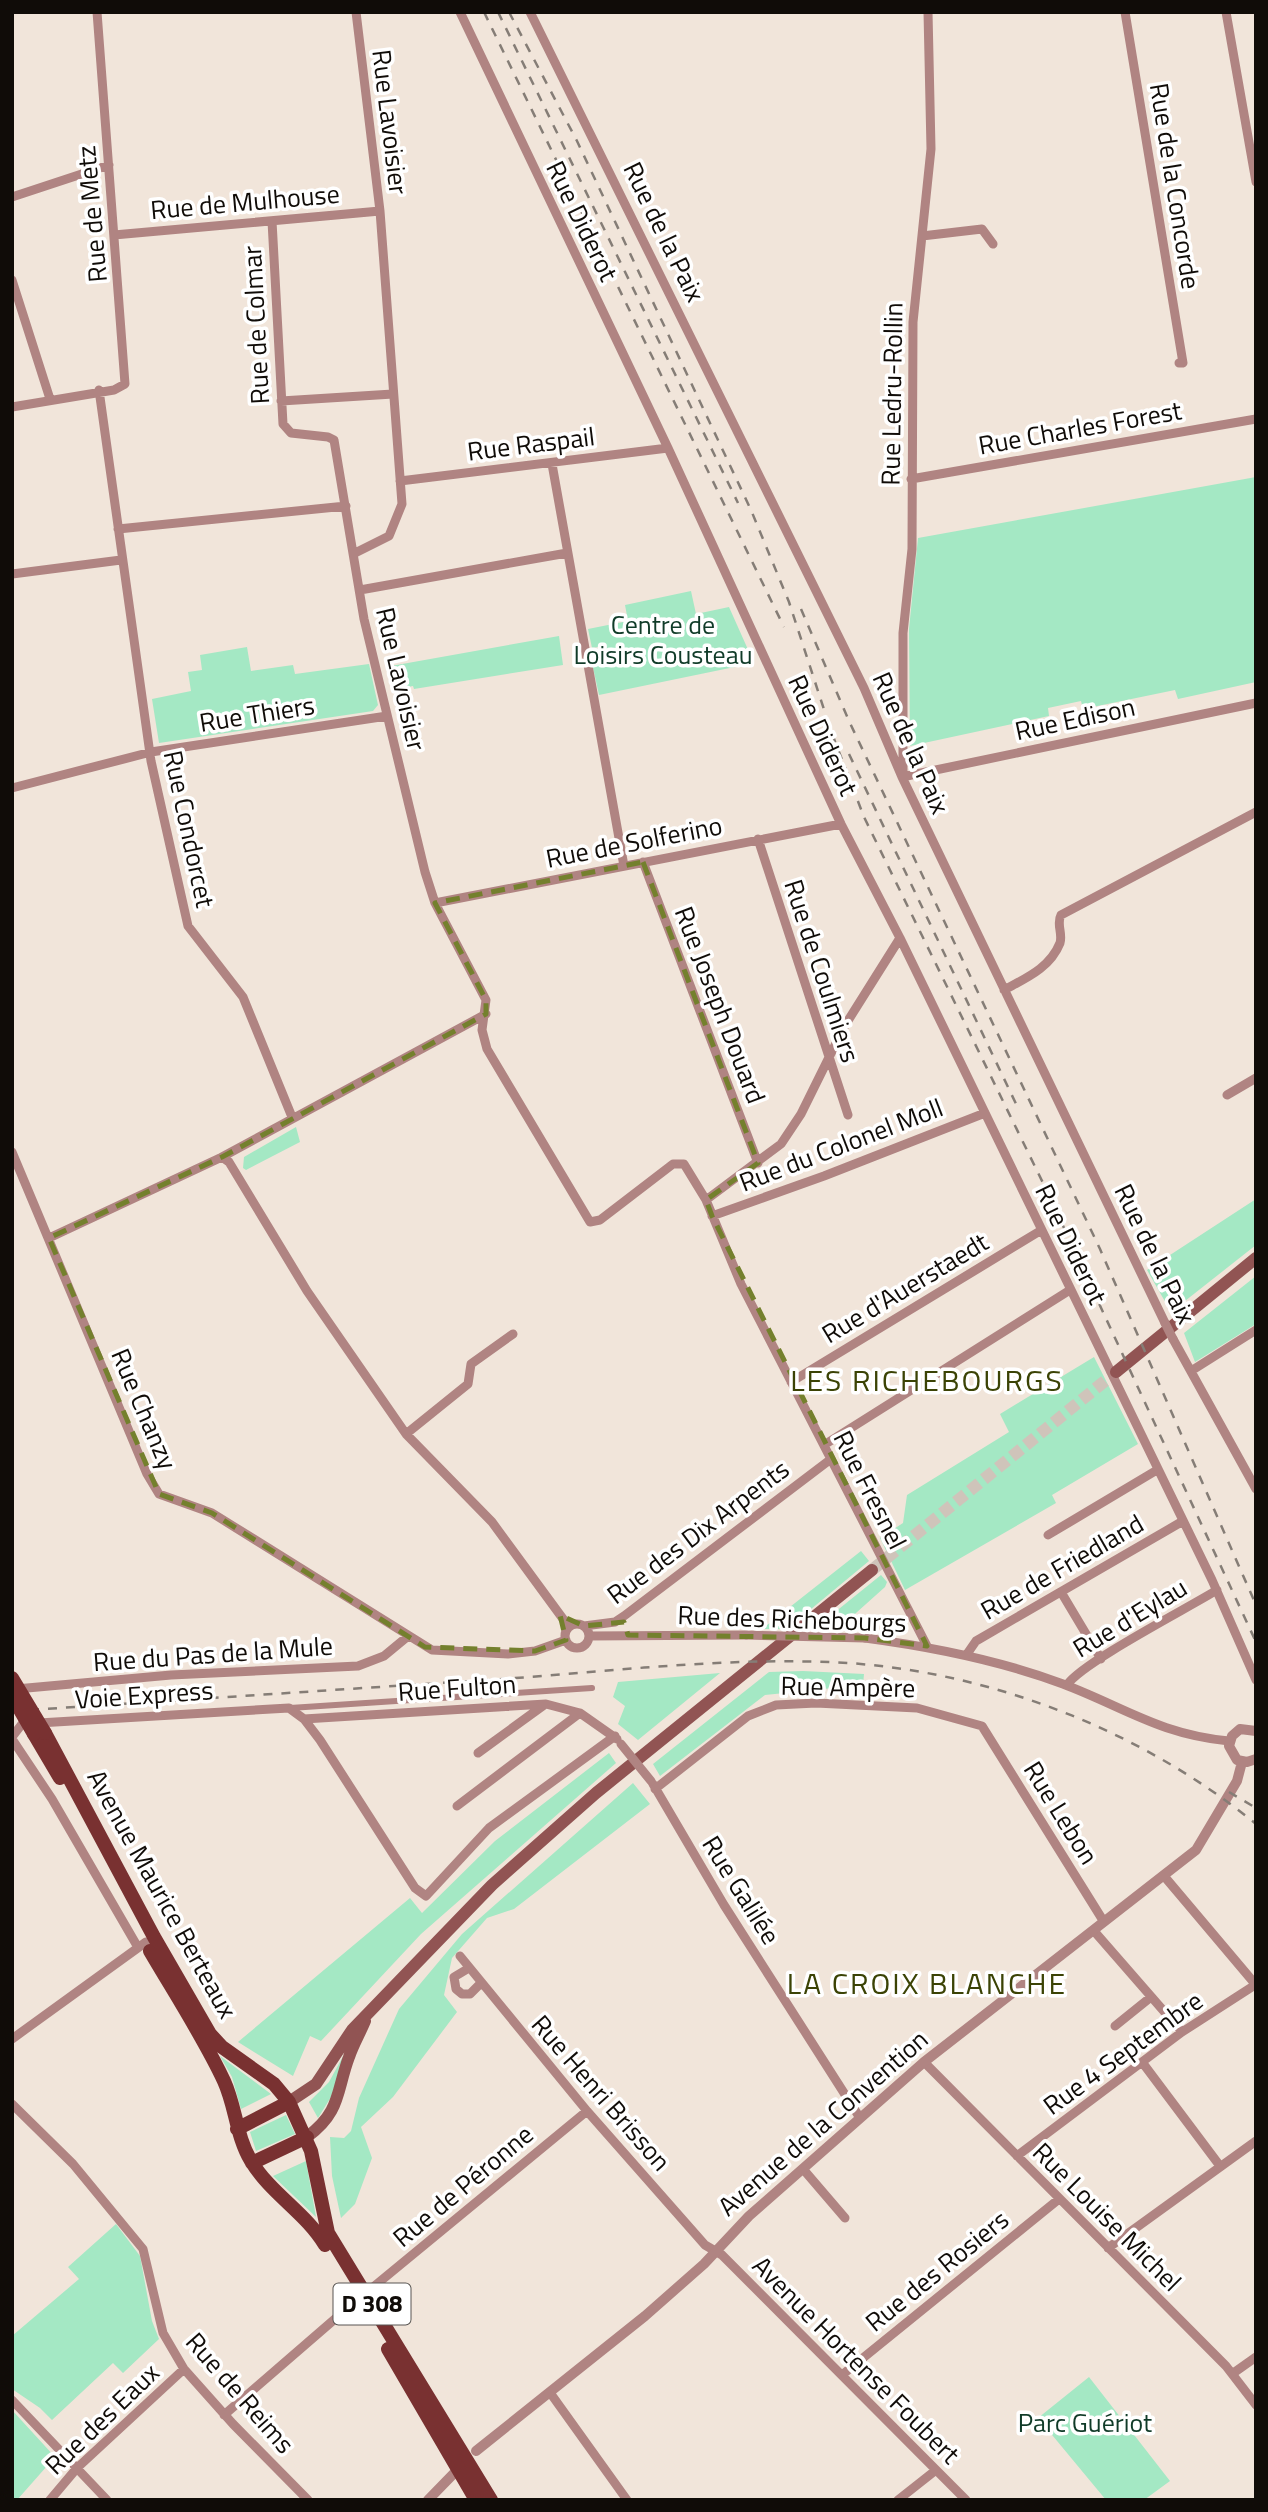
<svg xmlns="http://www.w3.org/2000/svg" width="1268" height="2512" font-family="'Titillium Web',sans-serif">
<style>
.green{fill:#a4e8c4}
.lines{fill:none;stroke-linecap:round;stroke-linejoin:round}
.secondary-tunnel{stroke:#cfc4ba;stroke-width:12;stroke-dasharray:12 6;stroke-linecap:butt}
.pedestrian{stroke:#b08482;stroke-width:6}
.minor{stroke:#b08482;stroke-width:9}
.tertiary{stroke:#b08482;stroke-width:10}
.secondary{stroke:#915453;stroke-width:12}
.primary{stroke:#793131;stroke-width:14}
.rail{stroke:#857d76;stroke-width:2.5;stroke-dasharray:9 9;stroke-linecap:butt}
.minor-bridge{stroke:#b08482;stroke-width:9}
.primary-bridge{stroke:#793131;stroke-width:14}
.marked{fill:none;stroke:#74802d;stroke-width:5;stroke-dasharray:14 9;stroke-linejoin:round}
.labels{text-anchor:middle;stroke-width:7;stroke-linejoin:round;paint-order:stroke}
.shield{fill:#fff;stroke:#585552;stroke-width:2}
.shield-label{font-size:24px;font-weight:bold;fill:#100c08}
.street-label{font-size:26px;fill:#100c08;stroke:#fff}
.park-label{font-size:26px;fill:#103b28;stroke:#fff}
.quarter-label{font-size:30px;letter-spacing:2px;fill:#3b4305;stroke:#fff}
</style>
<rect width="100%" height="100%" fill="#f1e5da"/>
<path class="green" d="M1256 477V682L1178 699 1175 690 1083 709 1081 701 1048 708 1049 716 910 746 909 629 918 538Z
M691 591 696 614 729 607 754 663 599 695 592 663 601 661 598 647 592 648 588 629 628 621 625 605Z
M559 636 563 665 414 689 413 686 403 688V690L396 692 391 666Z
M247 647 251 671 293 665 295 674 369 664 378 705 373 711 159 743 152 699 191 691 188 672 202 670 200 655Z
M296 1127 300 1142 246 1170 243 1168 244 1157Z
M1256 1199V1245L1171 1312 1147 1270Z
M1256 1276V1324L1195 1362 1184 1333Z
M1094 1357 1138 1444 1052 1495 1056 1503 905 1590 880 1538 903 1523 907 1495 1009 1432 1000 1414Z
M861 1551 869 1561 787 1629H762Z
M881 1575 887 1582 885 1587 837 1630 814 1629Z
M803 1671 864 1674 863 1685 765 1695 660 1776 653 1764 769 1672Z
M720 1673 638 1740 618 1724 625 1706 613 1697 618 1682Z
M609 1753 616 1763 421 1934 321 2041 310 2036 293 2076 238 2042 410 1898 422 1913 495 1841Z
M633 1783 650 1804 514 1909 487 1918 452 1958 444 1995 457 2012 393 2097 361 2127 372 2158 355 2204 341 2218 332 2176 330 2137 344 2138 351 2131 359 2098 399 2009 462 1934Z
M347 2049 331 2097 318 2118 309 2102 329 2082Z
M220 2056 271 2094 241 2109 232 2077Z
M286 2115 295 2134 256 2151 250 2132Z
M306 2161 316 2217 273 2176Z
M116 2224 140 2256 152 2321 159 2339 123 2373 113 2363 52 2420 40 2408 12 2389V2336L79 2279 68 2267Z
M1089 2377 1170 2481 1144 2500H1106L1038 2418Z
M12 2410 55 2457 17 2500H12Z"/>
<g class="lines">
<path class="secondary-tunnel" d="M872 1570 1116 1372"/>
<path class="pedestrian" d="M290 1708 592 1688"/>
<path class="minor" d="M460 12 668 448 841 824 900 938 1212 1580 1256 1680
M530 12 864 688 902 777 1165 1323
M1125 12 1183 363H1179
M1226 12 1256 182
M12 197 109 165
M272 221 283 424 291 433 328 437 334 440 364 619 425 872 435 903 486 1000 482 1030 487 1049 590 1222 600 1220 673 1164H684L706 1200 741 1284 927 1646
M114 235 380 211
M922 236 982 229 993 244
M12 280 50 399
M99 390 151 761 188 926 243 997 292 1117
M281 401 393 394
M12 407 114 390 125 384 97 12
M552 464 624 866
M911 479 1256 419
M400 481 668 448
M118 529 346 506
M355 553 389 536 402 504 380 211 356 12
M12 574 121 560
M360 590 567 553
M903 776V633L912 549 913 322 931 149 928 12
M902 777 1256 703
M12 788 151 752 387 716
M758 839 848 1115
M643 862 758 1163
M435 903 841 824
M1004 990C1026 978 1050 968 1060 943 1063 933 1056 924 1061 915L1256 812
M1227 1095 1256 1078
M12 1152 147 1474 159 1494 212 1513 432 1650 508 1654 535 1651 566 1640
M222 1157 229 1162 307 1291 406 1434 492 1522 569 1627
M706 1200 781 1144 801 1114 844 1027 900 938
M712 1216 824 1176 985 1113
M49 1238 222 1157 486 1014
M1173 1339 1256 1489
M1191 1371 1256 1330
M791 1382 1040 1231
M406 1434 468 1384 471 1364 513 1334
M824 1445 1070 1290
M1048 1535 1157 1470
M1061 1592 1101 1659
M565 1636a12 12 0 1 1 24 0a12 12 0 1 1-24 0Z
M584 1626 615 1622 624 1616 831 1459
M589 1636 746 1635
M865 1638C933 1647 999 1660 1063 1684 1126 1708 1159 1734 1229 1741
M967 1654 976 1641 1183 1521
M1067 1685C1081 1663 1188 1608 1217 1590
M16 1689 171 1675 358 1666 384 1656 407 1637
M304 1719 546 1704 580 1713 617 1739
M12 1737 22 1724 289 1708 304 1719 320 1740 415 1888 426 1896 489 1828 615 1736
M12 1739 52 1799 136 1944
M478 1753 544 1705
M653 1784 724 1905 860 2118
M655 1789 748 1716 776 1705 816 1703 917 1708 982 1726 1104 1922
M457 1806 580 1713
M1164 1876 1256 1985
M1094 1931 1182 2032
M460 1956 587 2111 705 2245 722 2255 966 2500
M469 1968 454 1977 456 1989 462 1994H470L480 1984
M1115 2026 1151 1997
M12 2039 146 1942
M924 2062 1226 2366 1256 2405
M1142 2062 1220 2166
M12 2104 73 2164 143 2249 163 2333 184 2369 233 2424 308 2500
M1017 2156 1182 2032 1255 1985
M803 2169 845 2218
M1108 2248 1256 2141
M366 2293 587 2111
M1232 2374 1256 2357
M842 2375 1059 2199
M551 2394 627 2500
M12 2400 107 2500
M224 2415 358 2299
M50 2500 77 2468 184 2369
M898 2500 936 2470"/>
<path class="tertiary" d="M1256 1731 1240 1729 1232 1736 1229 1746 1237 1760 1247 1762 1256 1759
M476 2451 645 2316 704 2264 749 2216 924 2062 1196 1850 1237 1781 1242 1762
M428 2500 463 2464"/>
<path class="secondary" d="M1116 1372 1256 1258
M289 2102 316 2084 352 2030 492 1885 596 1793 872 1570
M307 2137C341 2112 336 2092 349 2057 353 2045 360 2033 365 2021"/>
<path class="primary" d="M45 1733 154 1937 210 2034 222 2047 274 2084 289 2102 311 2151 328 2233 491 2500
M34 1734 60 1778
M150 1951C174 1992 204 2038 224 2081 236 2107 236 2136 251 2161 271 2194 306 2213 325 2245
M237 2129 289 2102
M252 2163 307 2137
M388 2349 476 2500"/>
<path class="rail" d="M484 12 784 627
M498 12 738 503
M509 12 577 141 751 510 789 602 831 731 864 817 1045 1187 1256 1642
M801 609 849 721 1100 1249 1256 1605
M849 754 1018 1108
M12 1711C171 1701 329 1690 488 1680 607 1672 729 1656 848 1663 994 1673 1142 1731 1256 1824
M1229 1792 1256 1808"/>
<path class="minor-bridge" d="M1165 1323 1173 1339
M746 1635 865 1638
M621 1744 651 1781"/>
<path class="primary-bridge" d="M12 1678 45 1733
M12 1696 34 1734"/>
</g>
<path class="marked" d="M643 862 758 1163 706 1200 712 1216 927 1646 865 1638 628 1635 624 1622 584 1626 560 1615 566 1640 535 1651 425 1647 212 1513 159 1494 49 1238 222 1157 486 1014V1000L435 903Z"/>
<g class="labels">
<rect class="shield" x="333.5" y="2283.5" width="77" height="41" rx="5"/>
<g class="shield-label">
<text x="372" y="2312">D 308</text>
</g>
<g class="street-label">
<text transform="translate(390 122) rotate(83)" y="9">Rue Lavoisier</text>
<text transform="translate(1175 186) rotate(81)" y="9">Rue de la Concorde</text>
<text transform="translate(245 202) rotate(-5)" y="9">Rue de Mulhouse</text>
<text transform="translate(92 214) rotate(-95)" y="9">Rue de Metz</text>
<text transform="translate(582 221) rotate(64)" y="9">Rue Diderot</text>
<text transform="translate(664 232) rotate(64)" y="9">Rue de la Paix</text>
<text transform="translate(256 325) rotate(-93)" y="9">Rue de Colmar</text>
<text transform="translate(892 394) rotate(-89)" y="9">Rue Ledru-Rollin</text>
<text transform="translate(1080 428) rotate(-10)" y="9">Rue Charles Forest</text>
<text transform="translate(531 444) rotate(-7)" y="9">Rue Raspail</text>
<text transform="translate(401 679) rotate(77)" y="9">Rue Lavoisier</text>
<text transform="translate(257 714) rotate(-9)" y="9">Rue Thiers</text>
<text transform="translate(1075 719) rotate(-12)" y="9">Rue Edison</text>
<text transform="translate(823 735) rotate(65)" y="9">Rue Diderot</text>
<text transform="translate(911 743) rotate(66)" y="9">Rue de la Paix</text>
<text transform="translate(189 829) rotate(78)" y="9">Rue Condorcet</text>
<text transform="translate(634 842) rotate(-11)" y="9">Rue de Solferino</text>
<text transform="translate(822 971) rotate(72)" y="9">Rue de Coulmiers</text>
<text transform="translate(720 1005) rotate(69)" y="9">Rue Joseph Douard</text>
<text transform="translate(841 1145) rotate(-21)" y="9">Rue du Colonel Moll</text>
<text transform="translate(1071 1244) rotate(64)" y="9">Rue Diderot</text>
<text transform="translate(1155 1254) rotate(64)" y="9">Rue de la Paix</text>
<text transform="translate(905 1288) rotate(-31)" y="9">Rue d'Auerstaedt</text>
<text transform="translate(144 1409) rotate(67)" y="9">Rue Chanzy</text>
<text transform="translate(870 1490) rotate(63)" y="9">Rue Fresnel</text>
<text transform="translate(698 1532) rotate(-37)" y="9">Rue des Dix Arpents</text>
<text transform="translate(1062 1567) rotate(-30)" y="9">Rue de Friedland</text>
<text transform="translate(1130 1618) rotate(-31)" y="9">Rue d'Eylau</text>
<text transform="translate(792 1619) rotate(2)" y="9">Rue des Richebourgs</text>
<text transform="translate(213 1654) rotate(-4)" y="9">Rue du Pas de la Mule</text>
<text transform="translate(848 1687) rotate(1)" y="9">Rue Ampère</text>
<text transform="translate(457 1688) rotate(-4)" y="9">Rue Fulton</text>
<text transform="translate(144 1695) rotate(-4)" y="9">Voie Express</text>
<text transform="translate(1061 1813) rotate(58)" y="9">Rue Lebon</text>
<text transform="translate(741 1890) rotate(58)" y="9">Rue Galilée</text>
<text transform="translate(162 1894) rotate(61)" y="9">Avenue Maurice Berteaux</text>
<text transform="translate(1123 2053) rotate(-36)" y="9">Rue 4 Septembre</text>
<text transform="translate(601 2093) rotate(49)" y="9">Rue Henri Brisson</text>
<text transform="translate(823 2123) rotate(-41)" y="9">Avenue de la Convention</text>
<text transform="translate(463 2186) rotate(-40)" y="9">Rue de Péronne</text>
<text transform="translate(1107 2217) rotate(45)" y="9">Rue Louise Michel</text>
<text transform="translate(937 2271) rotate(-39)" y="9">Rue des Rosiers</text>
<text transform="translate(856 2360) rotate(45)" y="9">Avenue Hortense Foubert</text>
<text transform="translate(240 2393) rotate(49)" y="9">Rue de Reims</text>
<text transform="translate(102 2419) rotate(-44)" y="9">Rue des Eaux</text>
</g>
<g class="park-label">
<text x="663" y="634">Centre de<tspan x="663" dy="30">Loisirs Cousteau</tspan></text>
<text x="1085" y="2432">Parc Guériot</text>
</g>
<g class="quarter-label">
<text x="927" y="1391">LES RICHEBOURGS</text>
<text x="927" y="1994">LA CROIX BLANCHE</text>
</g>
</g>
<rect width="1268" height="2512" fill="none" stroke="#100c08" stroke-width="28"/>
</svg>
